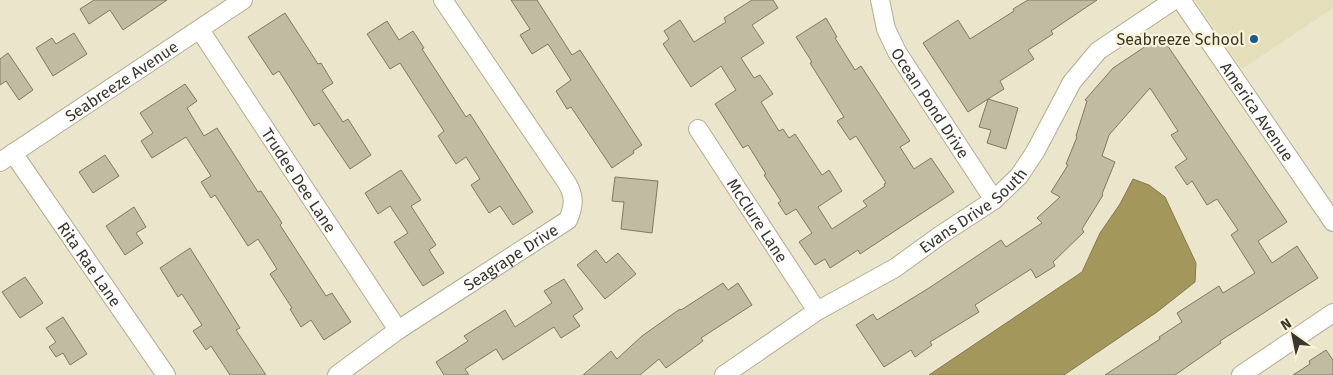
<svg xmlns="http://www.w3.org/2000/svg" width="1333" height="375" font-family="'Fira Sans',sans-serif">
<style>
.built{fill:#e5debb}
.water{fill:#a4975b;stroke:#847a4d}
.building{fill:#c1bba1;stroke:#7e7960}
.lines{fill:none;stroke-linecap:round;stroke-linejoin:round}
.street-casing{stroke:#b1ac92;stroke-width:20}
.street{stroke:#fff;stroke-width:18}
.poi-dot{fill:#1a5c91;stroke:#f9f3d8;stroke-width:2}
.labels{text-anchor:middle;stroke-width:4.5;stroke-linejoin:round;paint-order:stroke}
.poi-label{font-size:16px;fill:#3a382d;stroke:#f9f3d8;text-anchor:end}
.street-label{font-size:16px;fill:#3a382d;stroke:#f9f3d8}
</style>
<rect width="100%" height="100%" fill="#ebe6cb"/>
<path class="built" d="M1195 0H1333V8L1242 69Z"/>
<path class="water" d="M1133 179 1149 185 1165 197 1196 263 1195 282 1157 312 1064 375H929L1082 272 1100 233 1120 204Z"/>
<path class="building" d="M94 0H167L123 30 110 10 89 24 80 9Z
M511 0H537L572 55 580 50 642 145 633 151 634 153 612 168 571 107 567 109 556 91 571 80 548 44 532 54 520 35 530 29Z
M752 0H773L778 8 752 25 764 43 741 58 754 78 760 75 773 94 761 102 779 131 783 129 789 138 795 134 822 175 829 170 842 191 818 207 832 229 867 206 863 201 885 186 884 184 886 183 856 136 850 140 837 121 844 117 810 63 812 62 796 37 826 18 837 37 835 38 855 70 861 66 910 141 900 147 914 169 931 158 954 192 860 254 858 250 830 268 825 259 815 265 799 242 812 233 796 209 786 215 778 203 781 201 764 175 766 174 748 145 743 148 715 104 736 90 721 66 691 87 663 44 669 39 664 31 680 20 694 42 726 22 724 18Z
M1028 0H1097L1051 31 1053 34 1028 50 1034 59 1000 81 1004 89 988 99 1018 108 1006 149 987 143 991 130 979 127 988 99 968 112 923 43 958 20 970 39 1014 11 1013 9Z
M285 13 318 64 321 63 333 83 322 90 343 122 348 119 371 155 350 169 319 123 314 126 279 71 273 75 248 37Z
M387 21 399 40 413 31 424 48 422 49 466 117 470 114 533 212 513 225 500 206 489 213 471 185 480 179 466 157 456 164 438 136 444 131 400 63 390 69 367 34Z
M74 33 87 54 53 76 36 48 52 38 56 44Z
M1161 36 1287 222 1258 241 1272 263 1297 246 1318 278 1220 341 1221 343 1175 375H1105L1160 339 1159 337 1182 322 1177 313 1219 286 1223 293 1255 273 1231 235 1238 230 1217 199 1207 205 1192 181 1187 185 1175 167 1187 159 1171 135 1178 131 1150 88 1109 135 1102 156 1115 162 1102 194 1103 195 1082 229 1084 232 1053 262 1055 266 1036 278 1031 269 975 305 979 312 930 342 932 345 915 357 911 350 884 367 856 325 873 314 877 320 929 288 1001 240 1006 247 1042 223 1037 218 1060 197 1051 192 1068 165 1066 164 1077 137 1076 136 1087 101 1085 100 1113 68Z
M8 53 33 90 19 100 6 81 0 85V59Z
M185 84 197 101 187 108 204 136 217 128 258 192 261 191 282 223 280 225 326 296 332 293 351 322 324 340 311 320 301 327 290 309 292 308 270 274 277 269 258 239 248 246 215 195 211 198 201 182 211 176 186 137 152 158 141 141 153 133 140 113Z
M105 155 119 176 93 193 79 172Z
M401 170 421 200 411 206 436 245 429 250 444 273 423 286 394 242 408 233 390 206 378 214 365 193Z
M615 177 658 181 652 233 621 229 624 202 612 201Z
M134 207 146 227 136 233 143 243 125 255 106 226Z
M190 248 240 328 236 330 266 375H230L211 346 206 350 193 331 202 325 182 294 178 297 160 268Z
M596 250 606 263 618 253 636 274 605 299 577 265Z
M25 277 43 303 20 318 2 292Z
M564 279 583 309 573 316 580 326 561 338 554 327 503 360 496 349 465 369 469 375H444L436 362 468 341 464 336 505 310 515 327 552 303 544 291Z
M723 283 728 290 738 283 752 305 701 338 703 341 666 368 659 359 640 375H583L611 351 617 359 642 336 680 309 681 310Z
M63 317 87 354 70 365 63 353 56 357 49 347 56 342 46 328Z
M1326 350 1333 360V375H1293L1310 364 1309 361Z"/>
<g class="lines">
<g class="street-casing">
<g id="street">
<path id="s1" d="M880 0 886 29 897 52 994 200"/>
<path id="s2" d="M1181 0 1333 222"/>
<path id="s3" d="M200 30 398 330"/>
<path id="s4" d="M698 129 817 311"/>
<path id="s5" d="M13 153 166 375"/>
<path id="s6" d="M0 162 243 0"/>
<path id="s7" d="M337 375 398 330 568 220C574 206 575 197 567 183L443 0"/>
<path id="s8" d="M724 375 817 311 895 268 942 234 994 200 1019 176 1035 152 1072 82 1098 51 1174 0"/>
<path d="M1241 375 1333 313"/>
</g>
</g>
<use href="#street" class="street"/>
</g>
<circle class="poi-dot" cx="1254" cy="39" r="5"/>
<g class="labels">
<g class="poi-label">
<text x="1244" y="45">Seabreeze School</text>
</g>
<g class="street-label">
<text dy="6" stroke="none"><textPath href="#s6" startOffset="146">Seabreeze Avenue</textPath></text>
<text dy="6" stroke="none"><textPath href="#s1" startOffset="116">Ocean Pond Drive</textPath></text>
<text dy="6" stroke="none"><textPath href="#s2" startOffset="135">America Avenue</textPath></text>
<text dy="6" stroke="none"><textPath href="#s3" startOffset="180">Trudee Dee Lane</textPath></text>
<text dy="6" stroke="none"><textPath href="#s8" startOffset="299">Evans Drive South</textPath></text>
<text dy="6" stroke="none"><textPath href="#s4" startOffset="109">McClure Lane</textPath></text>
<text dy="6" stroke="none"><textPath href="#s7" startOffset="210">Seagrape Drive</textPath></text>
<text dy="6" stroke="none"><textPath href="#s5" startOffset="135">Rita Rae Lane</textPath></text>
</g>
</g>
<g transform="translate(1293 335) rotate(327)" stroke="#f9f3d8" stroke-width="4" paint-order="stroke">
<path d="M0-4L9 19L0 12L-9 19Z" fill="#3a382d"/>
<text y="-8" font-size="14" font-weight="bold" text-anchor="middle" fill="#3a382d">N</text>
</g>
</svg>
